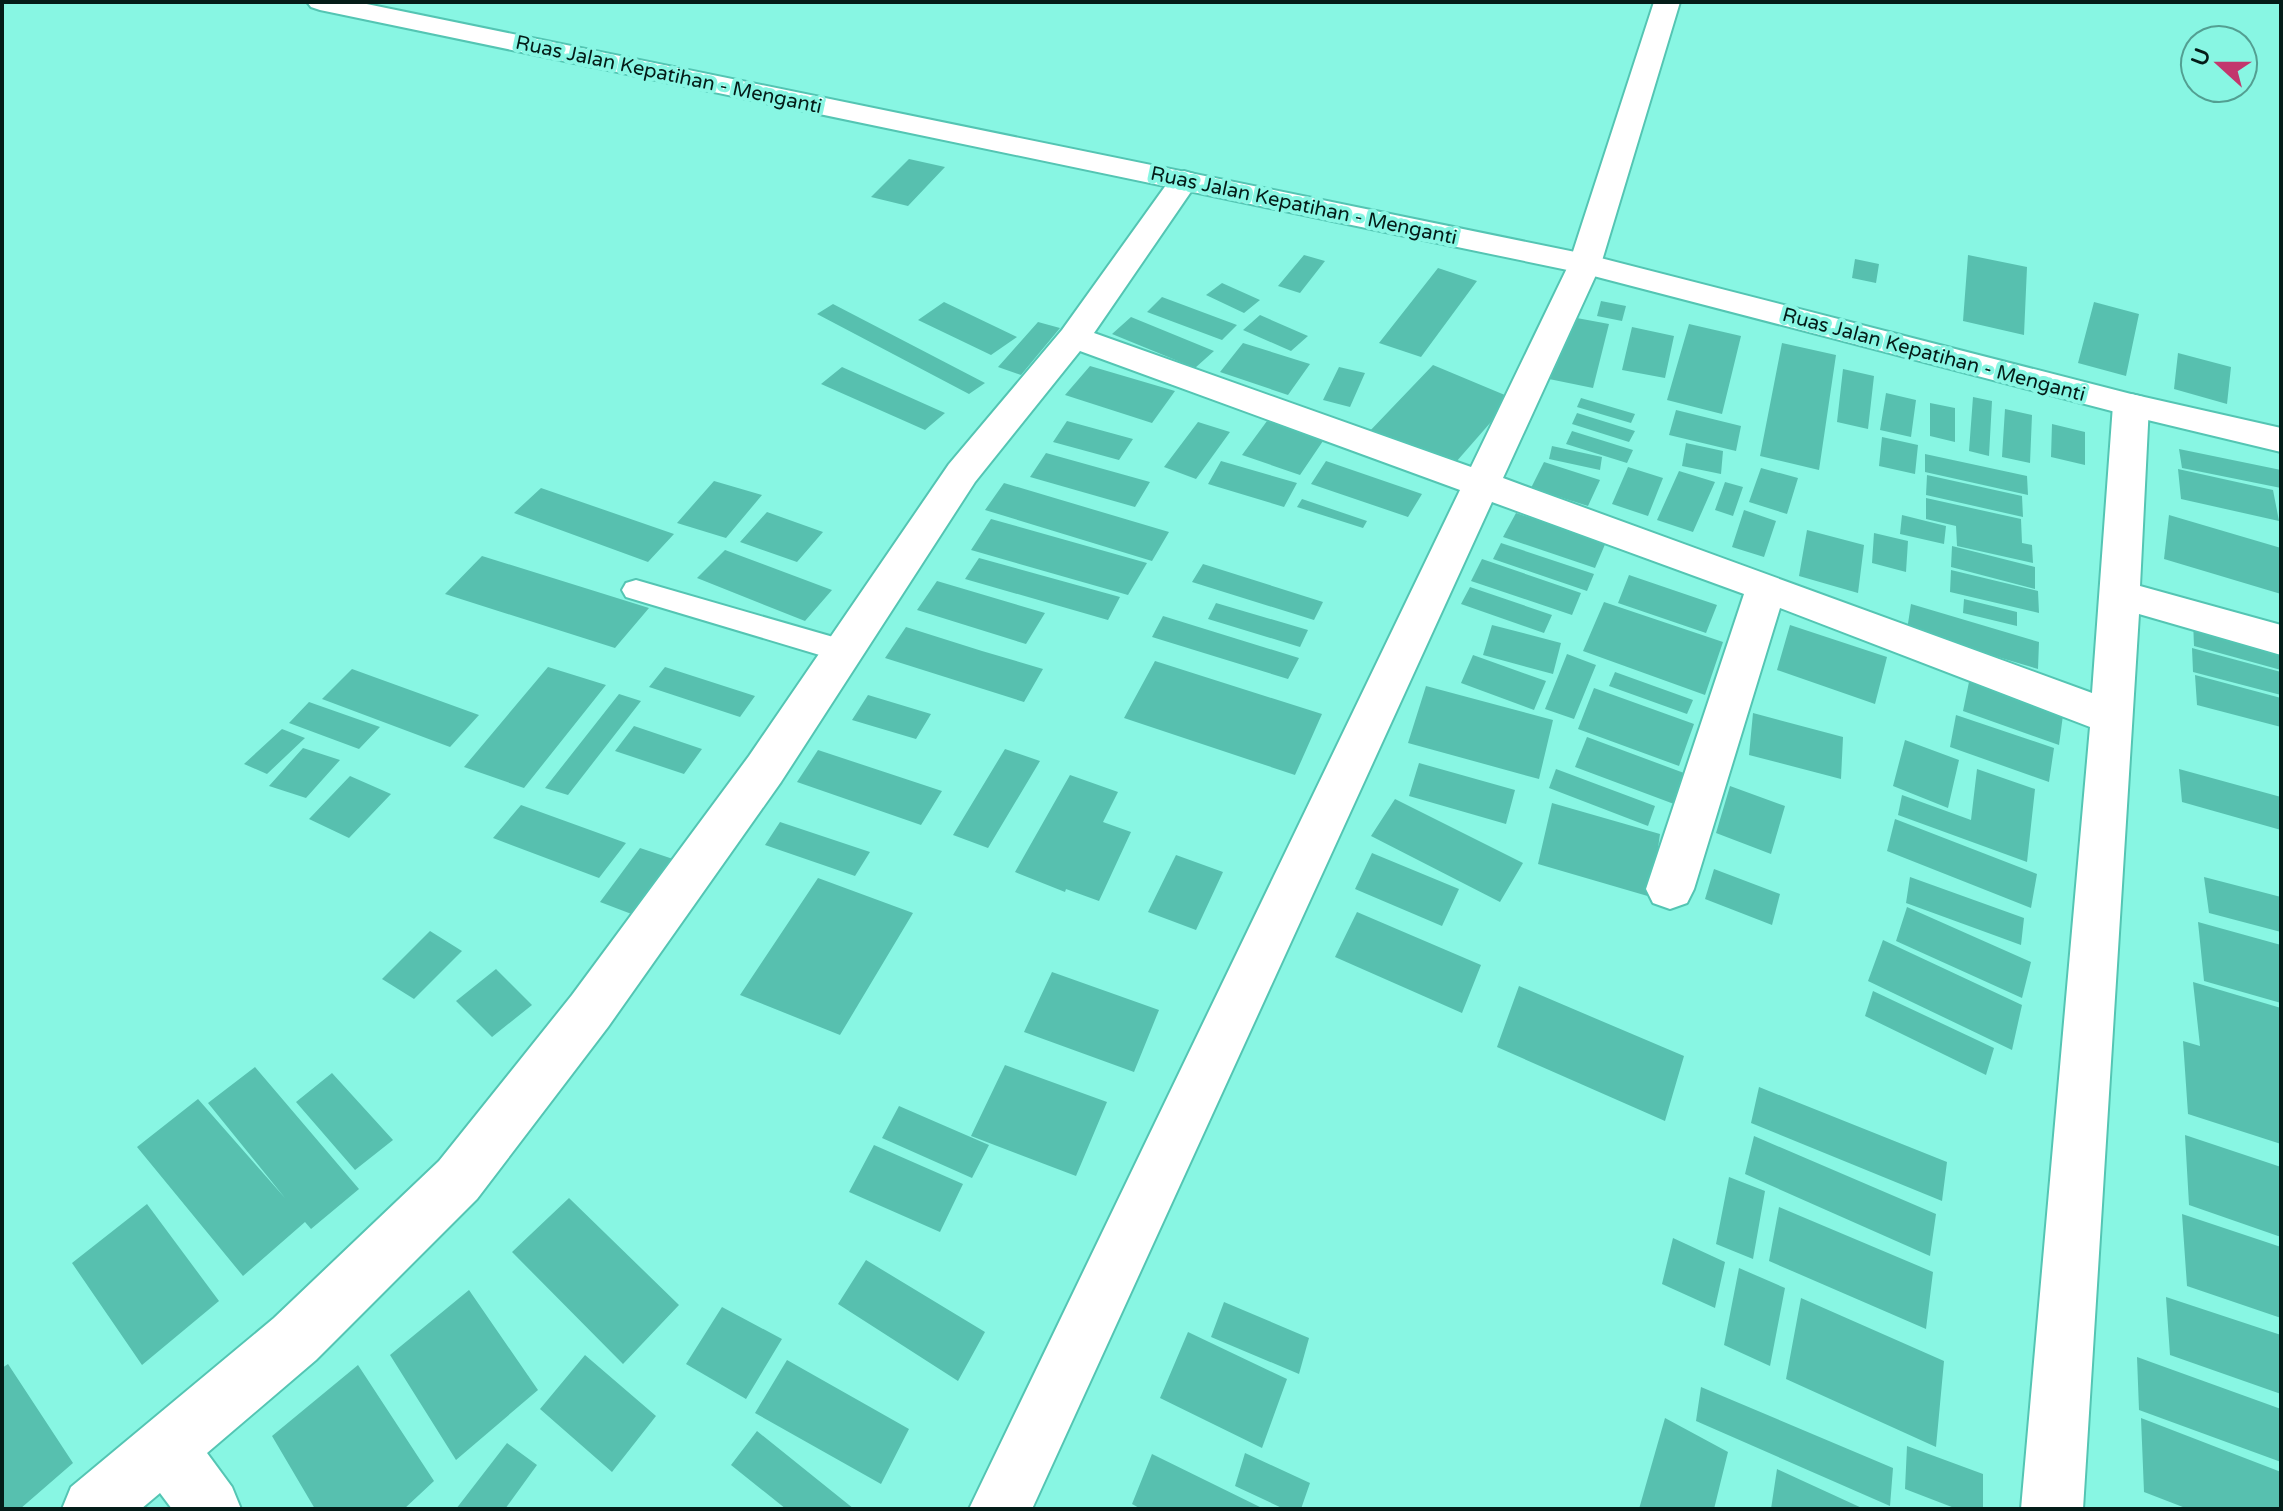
<svg xmlns="http://www.w3.org/2000/svg" width="2283" height="1511" font-family="'Varela Round',sans-serif">
<style>
.building{fill:#57c0af}
.lines{fill:none;stroke-linecap:round;stroke-linejoin:round}
.service-casing{stroke:#54c5b3;stroke-width:4}
.minor-casing{stroke:#54c5b3;stroke-width:4}
.secondary-casing{stroke:#54c5b3;stroke-width:4}
.service{fill:#fff;fill-rule:evenodd}
.minor{fill:#fff;fill-rule:evenodd}
.secondary{fill:#fff;fill-rule:evenodd}
.labels{text-anchor:middle;stroke-width:8;stroke-linejoin:round;paint-order:stroke}
.far-street-label{font-size:20px;fill:#041c18;stroke:#88f6e3}
</style>
<rect width="100%" height="100%" fill="#88f6e3"/>
<path class="building" d="M909 159 945 167 908 206 871 197Z
M1304 255 1325 261 1300 293 1278 286Z
M1968 255 2027 267 2024 335 1963 321Z
M1855 259 1879 264 1876 283 1852 278Z
M1438 268 1477 281 1421 357 1379 343Z
M1222 283 1260 300 1244 313 1206 295Z
M1162 297 1237 325 1222 340 1147 312Z
M1601 301 1626 306 1622 321 1597 316Z
M944 302 1017 337 991 355 918 320Z
M2094 302 2139 314 2126 376 2078 363Z
M833 304 985 383 969 394 817 314Z
M1260 315 1308 336 1291 351 1243 330Z
M1566 316 1609 324 1593 388 1549 379Z
M1131 317 1214 351 1195 368 1112 334Z
M1038 322 1060 328 1021 375 998 367Z
M1689 324 1741 336 1722 414 1667 400Z
M1632 327 1674 336 1665 378 1622 370Z
M1243 343 1310 364 1288 395 1220 372Z
M1782 343 1836 355 1819 470 1760 456Z
M2178 353 2231 367 2227 404 2174 389Z
M1433 365 1512 398 1449 470 1367 434Z
M1090 366 1175 391 1152 423 1065 395Z
M842 367 945 413 925 430 821 384Z
M1339 367 1365 373 1350 407 1323 400Z
M1843 369 1874 376 1868 429 1837 422Z
M1886 393 1916 400 1911 437 1880 430Z
M1973 397 1992 401 1989 456 1969 451Z
M1581 398 1635 414 1631 423 1577 407Z
M1930 403 1955 408V442L1930 436Z
M2005 409 2032 415 2030 463 2002 457Z
M1676 410 1741 426 1736 451 1669 435Z
M1577 413 1635 431 1629 442 1572 424Z
M1067 421 1133 439 1119 460 1053 442Z
M1267 421 1323 441 1300 475 1242 455Z
M1198 422 1230 432 1196 479 1164 467Z
M2052 424 2085 432V465L2051 457Z
M1572 431 1633 450 1627 463 1566 444Z
M1882 437 1918 445 1915 474 1879 466Z
M1686 443 1723 451 1721 474 1682 466Z
M1552 446 1602 457 1600 470 1549 459Z
M2179 449 2281 470V488L2182 468Z
M1046 453 1150 482 1135 507 1030 477Z
M1925 454 2027 476 2028 495 1925 472Z
M1221 461 1297 483 1284 507 1208 484Z
M1326 461 1422 494 1408 517 1311 484Z
M1544 462 1600 480 1588 506 1531 488Z
M1628 467 1663 478 1648 516 1612 504Z
M1761 468 1798 478 1787 514 1749 502Z
M2178 469 2273 490 2279 521 2181 499Z
M1679 471 1715 482 1693 532 1657 520Z
M1927 475 2022 496 2023 517 1926 495Z
M714 481 762 495 726 538 677 523Z
M1725 482 1743 487 1733 516 1715 510Z
M1004 483 1169 532 1152 561 985 510Z
M541 488 674 534 648 562 514 513Z
M1926 498 2021 519 2022 543 2032 545 2033 563 1957 546 1956 526 1926 519Z
M1302 499 1367 521 1363 528 1297 507Z
M1744 510 1776 521 1764 557 1732 547Z
M767 512 823 532 797 562 740 542Z
M1516 513 1606 542 1595 568 1503 537Z
M1902 515 1946 526 1944 544 1900 534Z
M2169 515 2281 548V594L2164 559Z
M991 519 1147 563 1128 595 971 550Z
M1807 530 1864 545 1858 593 1799 576Z
M1874 533 1908 541 1906 572 1872 563Z
M1501 543 1594 574 1587 591 1493 559Z
M1952 546 2035 567V589L1951 567Z
M725 550 832 590 805 621 697 578Z
M482 556 649 608 615 648 445 594Z
M979 558 1120 597 1108 620 965 579Z
M1482 559 1581 593 1572 615 1471 581Z
M1203 564 1323 602 1314 620 1192 582Z
M1951 570 2038 591 2039 613 1950 592Z
M1629 575 1717 605 1706 633 1618 603Z
M937 581 1045 613 1026 644 917 610Z
M1470 587 1552 615 1544 633 1461 604Z
M1964 599 2017 612V626L1963 613Z
M1604 602 1723 642 1705 695 1583 651Z
M1216 603 1308 630 1300 647 1208 619Z
M1911 604 2039 642 2038 669 1907 630Z
M1163 616 1299 658 1288 679 1152 637Z
M2193 621 2281 645V670L2194 646Z
M1492 625 1561 643 1553 674 1483 655Z
M1790 625 1887 657 1875 704 1777 670Z
M906 627 982 651 1043 669 1024 702 885 658Z
M2192 648 2281 672V695L2193 672Z
M1567 654 1596 665 1574 719 1545 709Z
M1473 655 1546 681 1534 710 1461 683Z
M1155 661 1322 714 1295 775 1124 718Z
M548 667 606 685 524 788 464 767Z
M665 667 755 696 740 717 649 687Z
M352 669 479 715 450 747 322 699Z
M1615 672 1693 700 1687 714 1609 686Z
M2195 675 2281 698V727L2197 705Z
M1969 682 2063 715 2059 745 1963 711Z
M1426 686 1553 720 1539 779 1408 743Z
M1594 688 1694 724 1679 766 1578 729Z
M619 694 641 701 568 795 545 788Z
M868 695 931 714 916 739 852 720Z
M309 702 380 727 359 749 289 723Z
M1753 713 1843 737 1841 779 1749 755Z
M1956 715 2054 748 2049 782 1950 747Z
M634 726 702 749 684 774 615 751Z
M282 729 305 738 267 774 244 764Z
M1587 737 1684 773 1674 804 1575 767Z
M1905 740 1959 760 1948 808 1893 786Z
M303 748 340 760 306 798 269 786Z
M1005 749 1040 761 988 848 953 835Z
M818 750 942 791 921 825 797 782Z
M1419 763 1515 790 1506 824 1409 796Z
M1556 769 1655 806 1648 826 1549 788Z
M1977 769 2035 789 2027 862 1898 815 1902 795 1971 820Z
M2179 769 2281 797V830L2182 802Z
M1070 775 1118 792 1103 822 1131 832 1099 901 1066 889 1065 892 1015 872Z
M350 776 391 794 349 838 309 819Z
M1730 786 1785 806 1771 854 1716 833Z
M1395 799 1523 863 1500 902 1371 836Z
M1552 803 1660 834 1651 897 1538 864Z
M521 805 626 843 599 878 493 838Z
M1895 819 2037 874 2031 908 1887 851Z
M780 822 870 852 855 876 765 845Z
M640 848 682 862 642 918 600 902Z
M1372 853 1459 889 1442 926 1355 889Z
M1176 855 1223 872 1196 930 1148 912Z
M1714 869 1780 894 1772 925 1705 899Z
M1910 877 2024 918 2021 945 1906 903Z
M2204 877 2281 897V932L2209 913Z
M818 878 913 913 840 1035 740 995Z
M1907 907 2031 962 2022 998 1896 941Z
M1357 912 1481 965 1462 1013 1335 957Z
M2198 922 2281 945V1003L2204 981Z
M430 931 462 951 414 999 382 979Z
M1883 940 2022 1005 2012 1050 1868 981Z
M496 969 532 1005 492 1037 456 1001Z
M1052 972 1159 1010 1134 1072 1024 1032Z
M2193 982 2281 1008V1144L2188 1114 2183 1041 2200 1046Z
M1519 986 1684 1056 1665 1121 1497 1047Z
M1873 991 1994 1048 1986 1075 1865 1016Z
M1005 1065 1107 1102 1076 1176 971 1136Z
M255 1067 359 1189 311 1229 305 1222 243 1276 137 1147 198 1099 285 1198 208 1103Z
M332 1073 393 1140 355 1170 296 1102Z
M1759 1087 1947 1162 1942 1201 1751 1123Z
M899 1106 989 1145 972 1178 882 1138Z
M2185 1135 2281 1167V1237L2189 1205Z
M1754 1136 1936 1214 1930 1256 1745 1174Z
M874 1145 963 1184 940 1232 849 1192Z
M1729 1177 1765 1191 1753 1259 1716 1244Z
M569 1198 679 1305 623 1364 512 1252Z
M147 1204 219 1301 142 1365 72 1263Z
M1779 1207 1933 1272 1926 1329 1769 1261Z
M2182 1214 2281 1247V1318L2187 1286Z
M1673 1238 1725 1262 1715 1308 1662 1284Z
M866 1260 985 1332 958 1381 838 1304Z
M1739 1268 1785 1288 1770 1366 1724 1345Z
M469 1290 538 1390 456 1460 390 1355Z
M2166 1297 2281 1335V1394L2170 1355Z
M1801 1298 1944 1361 1936 1447 1786 1379Z
M1224 1302 1309 1338 1299 1374 1211 1337Z
M722 1307 782 1339 746 1399 686 1364Z
M1188 1332 1287 1379 1262 1448 1160 1398Z
M585 1355 656 1416 612 1472 540 1409Z
M2137 1357 2281 1409V1462L2139 1410Z
M787 1360 909 1429 881 1484 755 1413Z
M8 1364 73 1463 20 1509H2V1368Z
M358 1365 434 1481 404 1509H315L272 1436Z
M1701 1387 1893 1468 1890 1506 1696 1421Z
M1665 1418 1728 1452 1714 1509H1639Z
M2141 1418 2281 1472V1509H2188L2144 1492Z
M757 1431 854 1509H786L731 1465Z
M507 1443 537 1465 505 1509H456Z
M1907 1446 1983 1474V1509H1957L1905 1489Z
M1245 1453 1310 1483 1301 1509H1284L1235 1486Z
M1152 1454 1264 1509H1141L1132 1504Z
M1777 1469 1864 1509H1771Z"/>
<g class="lines">
<g class="service-casing">
<path id="service" d="M636 580 854 643 858 651 854 659 843 662 626 597 622 590 626 583Z"/>
</g>
<g class="minor-casing">
<path id="minor" d="M1654 2H1680L1601 264 1503 478 2092 693 2113 405 2119 397 2131 394 2143 397 2149 405 2140 586 2281 625V655L2139 614 2083 1509H2021L2090 727 1780 608 1694 889 1687 903 1670 909 1653 903 1646 889 1744 594 1492 502 1032 1509H969L1460 490 1080 351 975 482 781 782 608 1027 477 1199 316 1360 207 1453 232 1487 241 1509H172L160 1493 141 1509H62L71 1487 274 1318 439 1161 572 995 749 756 949 464 1062 330 1174 174 1184 171 1194 174 1199 180 1094 333 1471 467 1569 264Z"/>
</g>
<g class="secondary-casing">
<path id="secondary" d="M307 2H357L1585 254 2131 394 2281 428V452L2131 416 1582 273 320 10 311 7Z"/>
</g>
<use href="#service" class="service"/>
<use href="#minor" class="minor"/>
<use href="#secondary" class="secondary"/>
</g>
<g class="labels">
<g class="far-street-label">
<text transform="translate(669 74) rotate(12)" y="7">Ruas Jalan Kepatihan - Menganti</text>
<text transform="translate(1304 205) rotate(12)" y="7">Ruas Jalan Kepatihan - Menganti</text>
<text transform="translate(1934 354) rotate(15)" y="7">Ruas Jalan Kepatihan - Menganti</text>
</g>
</g>
<rect width="2283" height="1511" fill="none" stroke="#041c18" stroke-width="8"/>
<g transform="translate(2219 64) rotate(291)"><circle r="38" fill="#88f6e3" stroke="#539f92" stroke-width="2"/>
<path d="M0-6L14 30L0 20L-14 30Z" fill="#c2376d"/>
<text y="-12" font-size="22" font-weight="bold" text-anchor="middle" fill="#041c18">U</text>
</g>
</svg>
